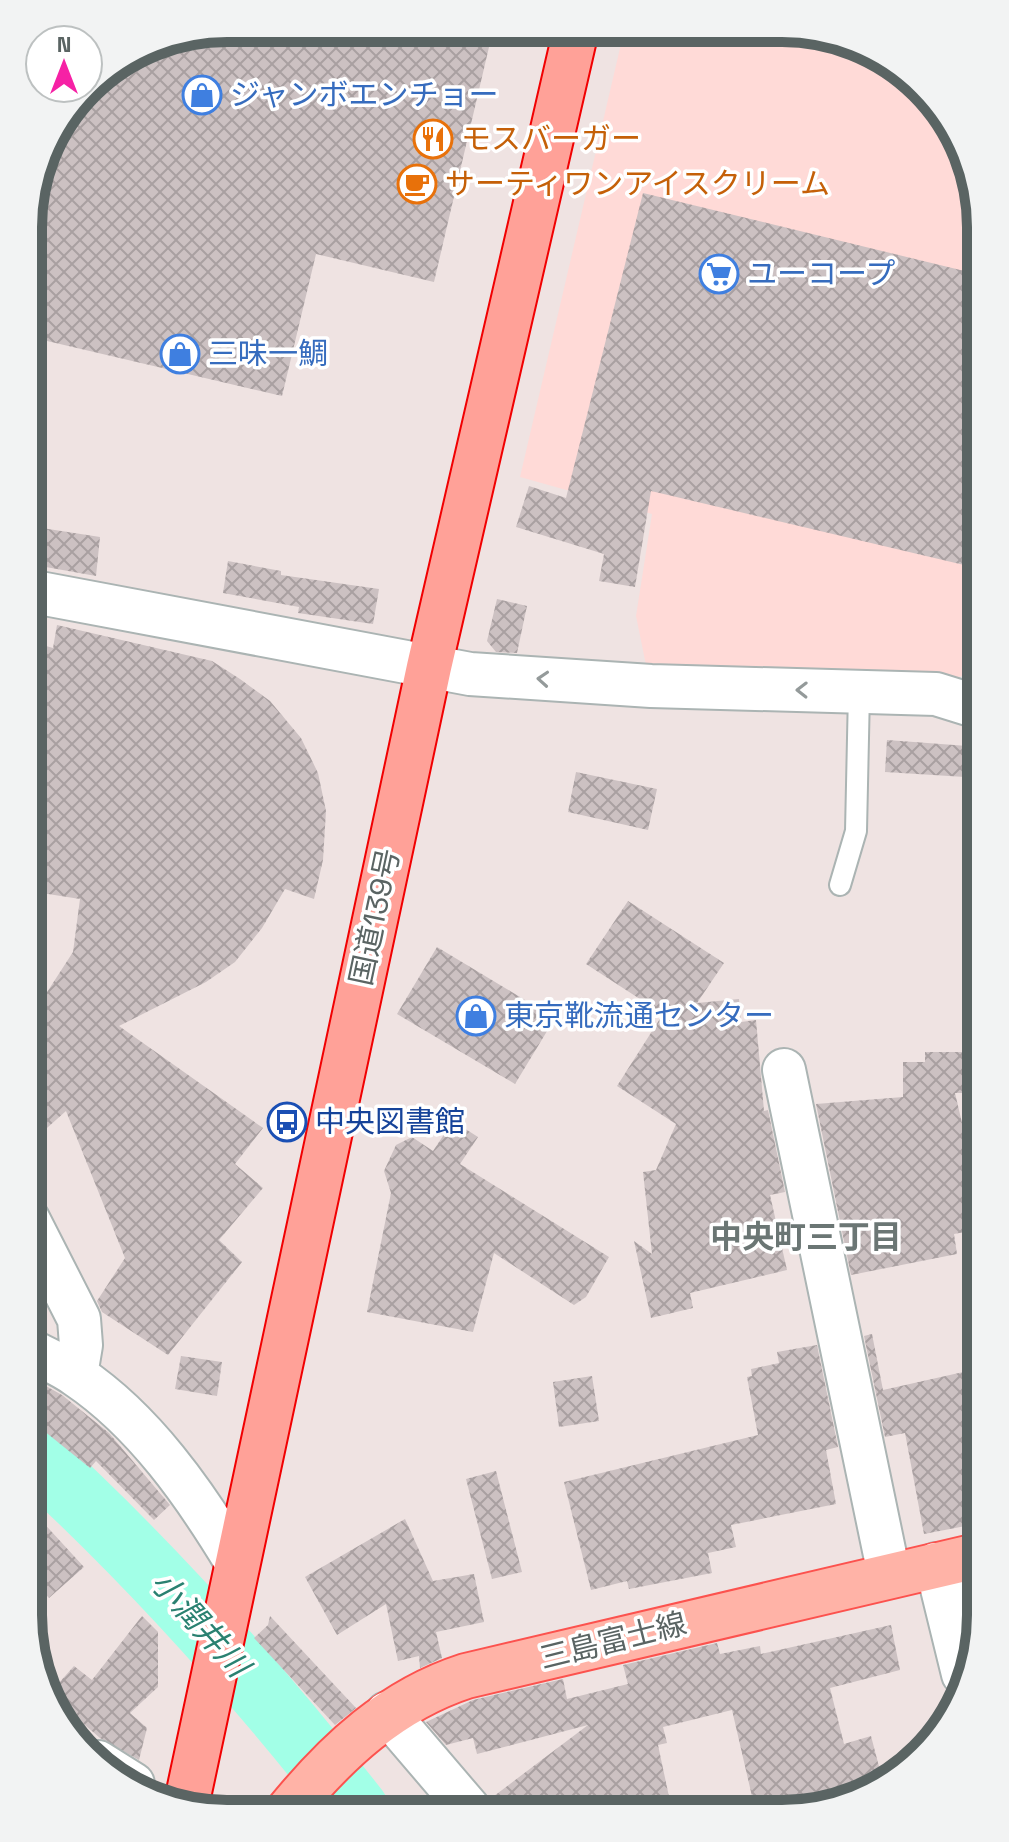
<svg xmlns="http://www.w3.org/2000/svg" width="1009" height="1842" font-family="'Space Grotesk','Noto Sans JP',sans-serif">
<style>
.commercial{fill:#ffdad7}
.lines{fill:none;stroke-linecap:round;stroke-linejoin:round}
.river{stroke:#a2ffe7;stroke-width:64}
.building{fill:url(#building-cross-hatch)}
.service-casing{stroke:#abb4b3;stroke-width:24}
.minor-casing{stroke:#abb4b3;stroke-width:46}
.primary-casing{stroke:#fc524e;stroke-width:48}
.trunk-casing{stroke:#f10002;stroke-width:48}
.service{stroke:#fff;stroke-width:20}
.minor{stroke:#fff;stroke-width:42}
.primary{stroke:#ffb3a7;stroke-width:44}
.trunk{stroke:#ffa198;stroke-width:44}
.oneway{stroke:#949a9a}
.labels{text-anchor:middle;stroke-width:7;stroke-linejoin:round;paint-order:stroke}
.shop-label{font-size:30px;fill:#366cbe;stroke:#fff;text-anchor:start}
.food-label{font-size:30px;fill:#c56008;stroke:#fff;text-anchor:start}
.street-label{font-size:30px;fill:#5a6463;stroke:#fff}
.transit-label{font-size:30px;fill:#164399;stroke:#fff;text-anchor:start}
.neighbourhood-label{font-size:32px;font-weight:bold;fill:#6b7674;stroke:#fff}
.water-label{font-size:32px;font-style:italic;fill:#2a8171;stroke:#fff}
.rim{fill:none;stroke:#5a6463;stroke-width:10}
</style>
<defs>
<pattern id="building-cross-hatch" width="8" height="8" patternUnits="userSpaceOnUse" patternTransform="scale(2)"><rect width="8" height="8" fill="#ccc1c2"/><path d="M0 0l8 8M0 8l8-8" fill="none" stroke="#a9a0a1"/></pattern>
</defs>
<rect width="100%" height="100%" fill="#efe3e2"/>
<path class="commercial" d="M624 31 820 32 913 77 970 163 981 227V598L973 603 981 622V671L938 682 648 675 636 616 652 514 520 477Z"/>
<g class="lines">
<path class="river" d="M28 1451C149 1561 257 1682 357 1810"/>
</g>
<path class="building" d="M227 28 493 30 434 282 316 254 282 396 30 337V201L49 139 95 78 151 43Z
M643 193 981 275V569L651 491 635 587 599 581 604 554 516 527 529 486 566 498Z
M29 526 100 537 96 576 29 564Z
M228 561 281 571V575L379 589 373 624 298 613 299 607 223 593Z
M497 599 527 606 517 653 496 652 487 641Z
M57 625 212 661 240 679 270 701 301 738 318 773 326 811 323 860 314 899 285 889 262 928 235 962 206 982 119 1026 263 1128 235 1164 263 1188 219 1240 242 1262 168 1355 102 1312 97 1301 125 1258 66 1111 29 1144V1020L73 952 80 899 29 891V698L39 644 53 648Z
M887 740 981 747V778L885 772Z
M576 772 657 789 648 830 568 812Z
M628 901 724 963 697 1003 739 999 741 1022 756 1020 764 1111 768 1110 785 1192 770 1195 787 1270 690 1293 693 1308 651 1318 634 1241 652 1254 643 1172 656 1170 676 1124 617 1086 663 1014 586 964Z
M437 947 555 1018 515 1084 397 1014Z
M925 1052H973V1093H955L970 1157 962 1159 971 1204 965 1205 970 1231 954 1234 957 1254 851 1275 816 1104 903 1097V1062H925Z
M453 1121 478 1137 460 1164 609 1257 586 1297 574 1305 494 1253 473 1332 367 1312 391 1193 384 1171 396 1145 412 1137 433 1151Z
M872 1334 883 1390 981 1368V1523L924 1534 905 1433 885 1437 864 1336Z
M817 1345 838 1447 826 1450 836 1504 731 1525 736 1547 708 1553 712 1573 629 1589 627 1581 591 1590 564 1482 758 1435 747 1377 752 1376 751 1369 779 1363 777 1352Z
M181 1356 222 1362 217 1396 175 1389Z
M28 1376 62 1395 109 1433 170 1505 154 1520 96 1461 90 1468 28 1418Z
M592 1376 599 1421 559 1427 553 1382Z
M496 1471 522 1572 492 1579 466 1479Z
M28 1506 84 1567 49 1598 28 1576Z
M405 1519 433 1581 474 1574 484 1622 436 1632 442 1658 420 1668 419 1656 398 1661 386 1604 337 1635 305 1577Z
M142 1616 158 1632V1687L130 1713 147 1728 139 1760 100 1738 49 1694 74 1666 92 1680Z
M270 1616 356 1708 335 1725 254 1638 268 1625Z
M891 1625 900 1670 830 1688 844 1744 871 1736 882 1778 846 1803 754 1805 732 1710 663 1727 667 1743 658 1745 671 1806 492 1808 490 1799 588 1725 477 1754 473 1738 446 1745 426 1722 473 1700 563 1679 567 1699 628 1684 623 1665 717 1643 720 1654 760 1646 761 1654Z"/>
<g class="lines">
<g class="service-casing">
<path id="service" d="M840 885 856 831 859 692"/>
</g>
<g class="minor-casing">
<path id="minor" d="M29 591 470 674 651 686 936 694 981 708
M784 1070 889 1574
M28 1219 79 1319 81 1345 76 1375
M28 1349C44 1358 62 1365 77 1376 144 1421 195 1494 236 1562
M936 1564 963 1674
M387 1713 469 1809
M98 1762 133 1784"/>
</g>
<g class="primary-casing">
<path id="primary" d="M288 1811C337 1751 392 1700 466 1676L981 1555"/>
</g>
<g class="trunk-casing">
<path id="trunk" d="M186 1806 429 667 576 30"/>
</g>
<use href="#service" class="service"/>
<use href="#minor" class="minor"/>
<use href="#primary" class="primary"/>
<use href="#trunk" class="trunk"/>
</g>
<defs><path id="oneway-chevron" d="M-2-3.5L2.5 0L-2 3.5" fill="none" stroke-width="1.6" stroke-linecap="round" stroke-linejoin="round" transform="scale(2)"/></defs>
<g class="oneway">
<use href="#oneway-chevron" transform="translate(543 679) rotate(-176)"/>
<use href="#oneway-chevron" transform="translate(802 690) rotate(-179)"/>
</g>
<defs>
<g id="shop-ring" transform="scale(2)"><circle r="9.5" fill="#fff" stroke="#3f7fe0" stroke-width="1.5"/><path d="M-5-2.5h2.3a2.7 3.5 0 0 1 5.4 0H5L5.5 6h-11ZM-1.5-2.5h3a1.5 2.3 0 0 0-3 0Z" fill="#3f7fe0"/></g>
<g id="restaurant-ring" transform="scale(2)"><circle r="9.5" fill="#fff" stroke="#e8710a" stroke-width="1.5"/><path d="M-5-6h1v4h1v-4h1v4h1v-4h1v5L-1.5 .5V6h-2V.5L-5-1ZM5-6V6H3V1.5H1.5Q1.5-4 5-6Z" fill="#e8710a"/></g>
<g id="cafe-ring" transform="scale(2)"><circle r="9.5" fill="#fff" stroke="#e8710a" stroke-width="1.5"/><path d="M-5.5-4.5H6V0H3Q3 3.5 0 3.5H-2.5Q-5.5 3.5-5.5 0ZM3-3.2v2h1.7v-2ZM-6 4.5H4V6H-6Z" fill="#e8710a"/></g>
<g id="supermarket-ring" transform="scale(2)"><circle r="9.5" fill="#fff" stroke="#3f7fe0" stroke-width="1.5"/><path d="M-6-5.5h2.5l.6 2H6L4.5 2H-2.5L-4.4-4H-6ZM-1.5 3.2a1.3 1.3 0 1 0 .1 0ZM3 3.2a1.3 1.3 0 1 0 .1 0Z" fill="#3f7fe0"/></g>
<g id="bus-ring" transform="scale(2)"><circle r="9.5" fill="#fff" stroke="#1a4fb4" stroke-width="1.5"/><path d="M-5-6H5V4H4V6H2V4H-2V6H-4V4H-5ZM-3.5-4V0h7V-4ZM-3.5 1.2v1.5H-2V1.2ZM2 1.2v1.5H3.5V1.2Z" fill="#1a4fb4"/></g>
</defs>
<g fill-rule="evenodd">
<use href="#shop-ring" x="202" y="95"/>
<use href="#restaurant-ring" x="433" y="139"/>
<use href="#cafe-ring" x="417" y="184"/>
<use href="#supermarket-ring" x="719" y="274"/>
<use href="#shop-ring" x="180" y="354"/>
<use href="#shop-ring" x="476" y="1016"/>
<use href="#bus-ring" x="287" y="1122"/>
</g>
<g class="labels">
<g class="shop-label">
<text x="230" y="105">ジャンボエンチョー</text>
<text x="747" y="284">ユーコープ</text>
<text x="208" y="364">三味一鯛</text>
<text x="504" y="1026">東京靴流通センター</text>
</g>
<g class="food-label">
<text x="461" y="149">モスバーガー</text>
<text x="445" y="194">サーティワンアイスクリーム</text>
</g>
<g class="street-label">
<text transform="translate(375 917) rotate(-78)" y="10">国道139号</text>
<text transform="translate(613 1641) rotate(-14)" y="10">三島富士線</text>
</g>
<g class="transit-label">
<text x="315" y="1132">中央図書館</text>
</g>
<g class="neighbourhood-label">
<text x="806" y="1248">中央町三丁目</text>
</g>
<g class="water-label">
<text transform="translate(200 1624) rotate(48)" y="11">小潤井川</text>
</g>
</g>
<path d="M0 0H1009V1842H0ZM227 42H782A185 185 0 0 1 967 227V1615A185 185 0 0 1 782 1800H227A185 185 0 0 1 42 1615V227A185 185 0 0 1 227 42Z" fill="#f2f3f3" fill-rule="evenodd"/>
<path class="rim" d="M227 42H782A185 185 0 0 1 967 227V1615A185 185 0 0 1 782 1800H227A185 185 0 0 1 42 1615V227A185 185 0 0 1 227 42Z"/>
<g transform="translate(64 64)"><circle r="38" fill="#ffffff" stroke="#bdc1c1" stroke-width="2"/>
<path d="M0-6L14 30L0 20L-14 30Z" fill="#f621a5"/>
<text y="-12" font-size="22" font-weight="bold" text-anchor="middle" fill="#5a6463">N</text>
</g>
</svg>
